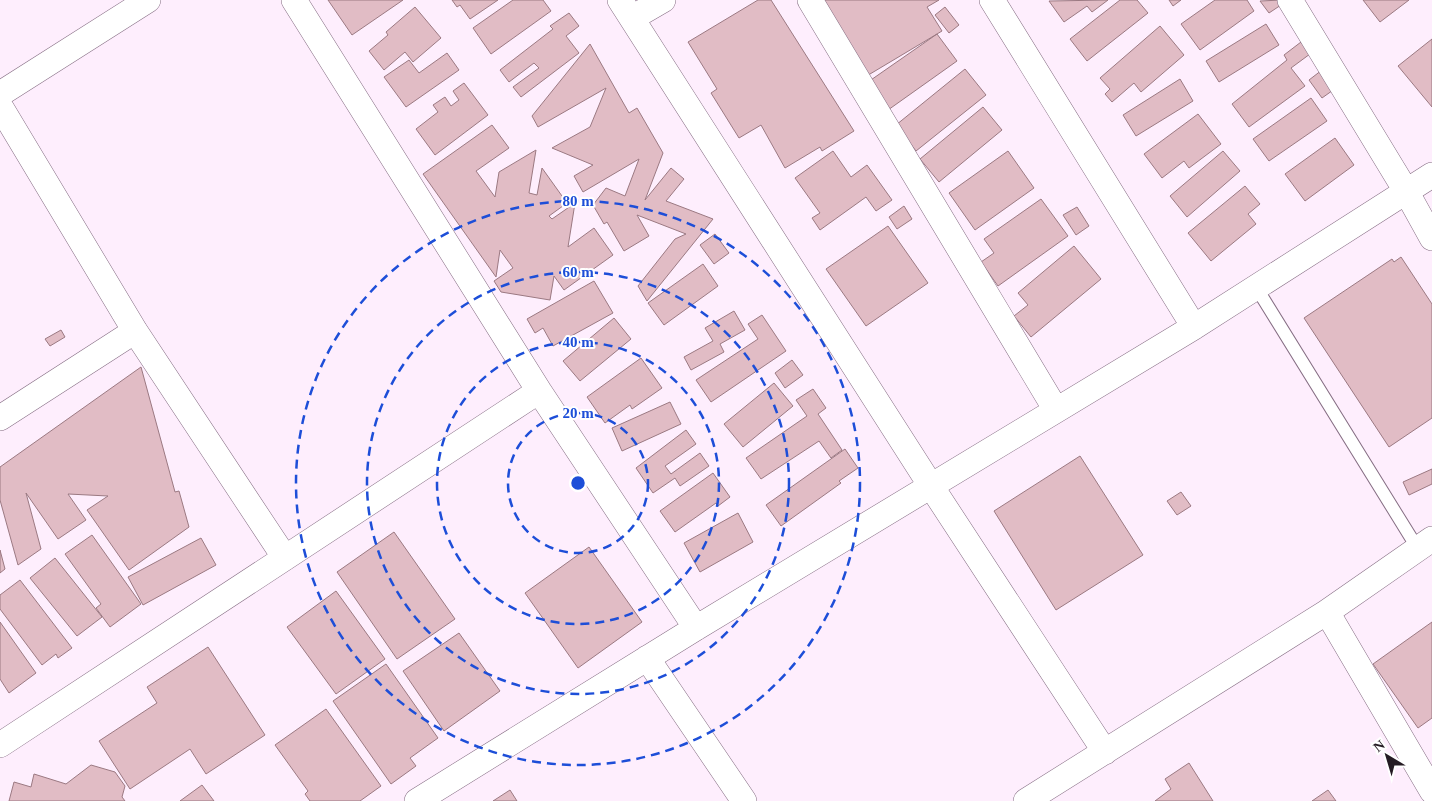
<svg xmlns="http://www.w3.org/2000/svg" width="1432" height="801" font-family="'Times New Roman',serif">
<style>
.building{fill:#e1bcc5;stroke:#9b7982}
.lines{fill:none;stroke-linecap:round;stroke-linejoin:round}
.lane-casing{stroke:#866e84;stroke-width:14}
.street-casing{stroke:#866e84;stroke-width:26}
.lane{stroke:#fff;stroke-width:12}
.street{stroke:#fff;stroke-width:25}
.ring{fill:none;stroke:#1d4ed8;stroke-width:2.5;stroke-dasharray:9 6}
.centre{fill:#1d4ed8;stroke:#fff;stroke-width:2.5}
.ring-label{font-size:15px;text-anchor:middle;font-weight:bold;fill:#1d4ed8;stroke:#fff;stroke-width:4;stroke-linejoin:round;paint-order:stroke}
</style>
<rect width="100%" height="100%" fill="#feeefd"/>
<path class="building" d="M328 0H403L352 35Z
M452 0H498L470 19 460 5 457 7Z
M513 0H543L551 11 491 54 473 28Z
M758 0H771L854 131 822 151 820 147 785 168 761 125 739 138 711 93 717 89 688 42Z
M818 0H939L927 7 942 31 865 77Z
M1108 0 1092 12 1087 6 1064 22 1049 1Z
M1120 0H1137L1148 13 1087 61 1070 39Z
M1169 0H1181L1173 6Z
M1215 0H1247L1254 11 1200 50 1181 24Z
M1282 0 1284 3 1269 13 1260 1Z
M1363 0H1409L1380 22Z
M415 7 441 38 413 62 405 52 384 70 369 51 388 35 386 32Z
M945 7 959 25 949 33 935 15Z
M569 13 579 26 566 36 579 53 521 97 513 87 539 68 534 63 509 82 500 70 553 29 550 26Z
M1266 24 1279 45 1219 82 1206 61Z
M1160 26 1184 55 1141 92 1134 83 1112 102 1105 94 1110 89 1100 78Z
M937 34 957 61 888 110 868 82Z
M1432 39V107L1398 66Z
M1301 42 1310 54 1291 68 1305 86 1249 127 1232 104 1287 60 1284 55Z
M590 44 629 113 637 108 663 153 645 200 671 168 684 179 666 201 713 219 647 301 638 286 675 239 686 234 637 215 649 236 624 251 607 222 604 224 593 205 606 188 625 196 639 159 583 192 574 176 593 165 552 148 590 127 606 88 538 127 532 116Z
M447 53 459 70 406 107 384 77 409 60 419 73Z
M965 69 986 95 916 151 896 125Z
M1322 70 1336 88 1322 98 1309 80Z
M1180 79 1193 101 1136 136 1123 115Z
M464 83 488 115 435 155 416 129 438 112 433 105 445 97 451 106 459 100 453 91Z
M1311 98 1327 121 1269 161 1253 139Z
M983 107 1002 130 939 182 920 159Z
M1198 114 1221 144 1189 168 1184 161 1162 178 1144 154Z
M492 125 509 148 476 171 495 197 499 172 536 150 529 193 537 195 542 168 567 203 549 216 552 219 575 203 568 247 594 228 613 255 564 290 554 276 550 300 501 292 494 281 513 268 500 250 496 277 423 174Z
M1335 138 1354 165 1305 201 1285 174Z
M833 151 851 177 867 165 892 200 876 211 866 197 820 230 812 218 820 213 795 178Z
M1008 151 1034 188 975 230 949 193Z
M1223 151 1240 171 1187 217 1170 196Z
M1245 186 1260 204 1248 214 1256 224 1211 261 1188 233Z
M1041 199 1068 236 998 286 981 262 994 253 984 239Z
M904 206 912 219 897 229 889 217Z
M1077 207 1089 226 1076 235 1063 215Z
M888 226 928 283 866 326 826 269Z
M715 234 729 253 714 264 700 245Z
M1074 246 1101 279 1031 337 1014 316 1028 305 1018 293Z
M1401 257 1432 304V418L1389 447 1304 318 1392 259 1394 262Z
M703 264 718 286 664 325 648 303Z
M594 281 613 313 553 346 543 328 535 333 527 319Z
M734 311 745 330 720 344 724 352 691 370 684 357 713 341 705 328Z
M762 315 786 351 711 402 696 380 758 339 748 324Z
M614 318 631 339 580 381 563 361Z
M61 330 65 337 50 346 45 339Z
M641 358 662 388 632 409 630 405 605 423 587 397Z
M792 360 803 375 785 388 775 373Z
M141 367 175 492 179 491 189 527 129 570 87 510 108 496 68 494 86 520 58 539 26 493 41 549 18 565 0 500V467Z
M774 383 793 406 743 447 724 424Z
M813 389 826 408 818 414 842 450 831 458 819 441 761 479 746 458 807 416 796 400Z
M670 402 681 424 622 451 612 428Z
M686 430 696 444 665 466 671 474 700 453 709 466 680 486 675 478 653 493 636 468Z
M845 449 858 468 839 481 841 483 781 526 766 505Z
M1080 456 1143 555 1056 610 994 511Z
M1432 469V484L1409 495 1403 482Z
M713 473 730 497 718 506 716 503 675 532 660 511Z
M1181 492 1191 506 1177 515 1167 501Z
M738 513 753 542 700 572 684 543Z
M394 532 455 619 397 659 337 572Z
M92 535 141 604 110 627 96 608 101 604 65 554Z
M201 538 216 565 143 605 128 577Z
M589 547 642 622 578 668 525 593Z
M0 550 5 569 0 573Z
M55 558 102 617 77 636 30 578Z
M20 580 72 648 58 658 56 654 42 665 0 609V595Z
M336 591 385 659 336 694 287 627Z
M0 622 36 673 9 693 0 679Z
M1432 622V718L1418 728 1373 664Z
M459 633 500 691 444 731 403 671Z
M208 647 265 735 206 774 190 749 130 789 99 741 157 703 147 687Z
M386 664 438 738 410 758 416 766 391 784 333 701Z
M326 709 381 786 360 801H310L305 794 308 791 275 745Z
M1189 763 1213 801H1155L1171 789 1165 779Z
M91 765 115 772 125 786 122 797 125 801H9L14 782 31 787 34 774 66 784Z
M202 785 214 801H180Z
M510 790 517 801H493Z
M1328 790 1336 801H1312Z"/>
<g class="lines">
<g class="lane-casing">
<path id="lane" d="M1256 287 1418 549"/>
</g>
<g class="street-casing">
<path id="street" d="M294 0 539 391 696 628
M620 0 931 486 1105 752
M810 0 1056 410
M992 0 1194 327
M1290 0 1406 191 1432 238
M632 18 663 0
M0 94 148 0
M0 106 135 331 285 558
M0 418 135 331
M1327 612 1432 791
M647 658 744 801
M0 745 539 391
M417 801 696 628 1194 327 1432 175
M1026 801 1327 612 1432 539"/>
</g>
<use href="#lane" class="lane"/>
<use href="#street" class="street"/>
</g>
<g class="ring">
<circle cx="578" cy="483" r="70"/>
<circle cx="578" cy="483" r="141"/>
<circle cx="578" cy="483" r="211"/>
<circle cx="578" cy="483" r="282"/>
</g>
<circle cx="578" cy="483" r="8" class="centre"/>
<g class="ring-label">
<text x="578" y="206">80 m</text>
<text x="578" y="277">60 m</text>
<text x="578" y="347">40 m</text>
<text x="578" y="418">20 m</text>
</g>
<g transform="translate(1387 756) rotate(322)" stroke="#ffffff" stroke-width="4" paint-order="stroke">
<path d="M0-4L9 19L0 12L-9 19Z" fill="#241b23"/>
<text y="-8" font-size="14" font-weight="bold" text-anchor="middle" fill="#241b23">N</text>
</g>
</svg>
